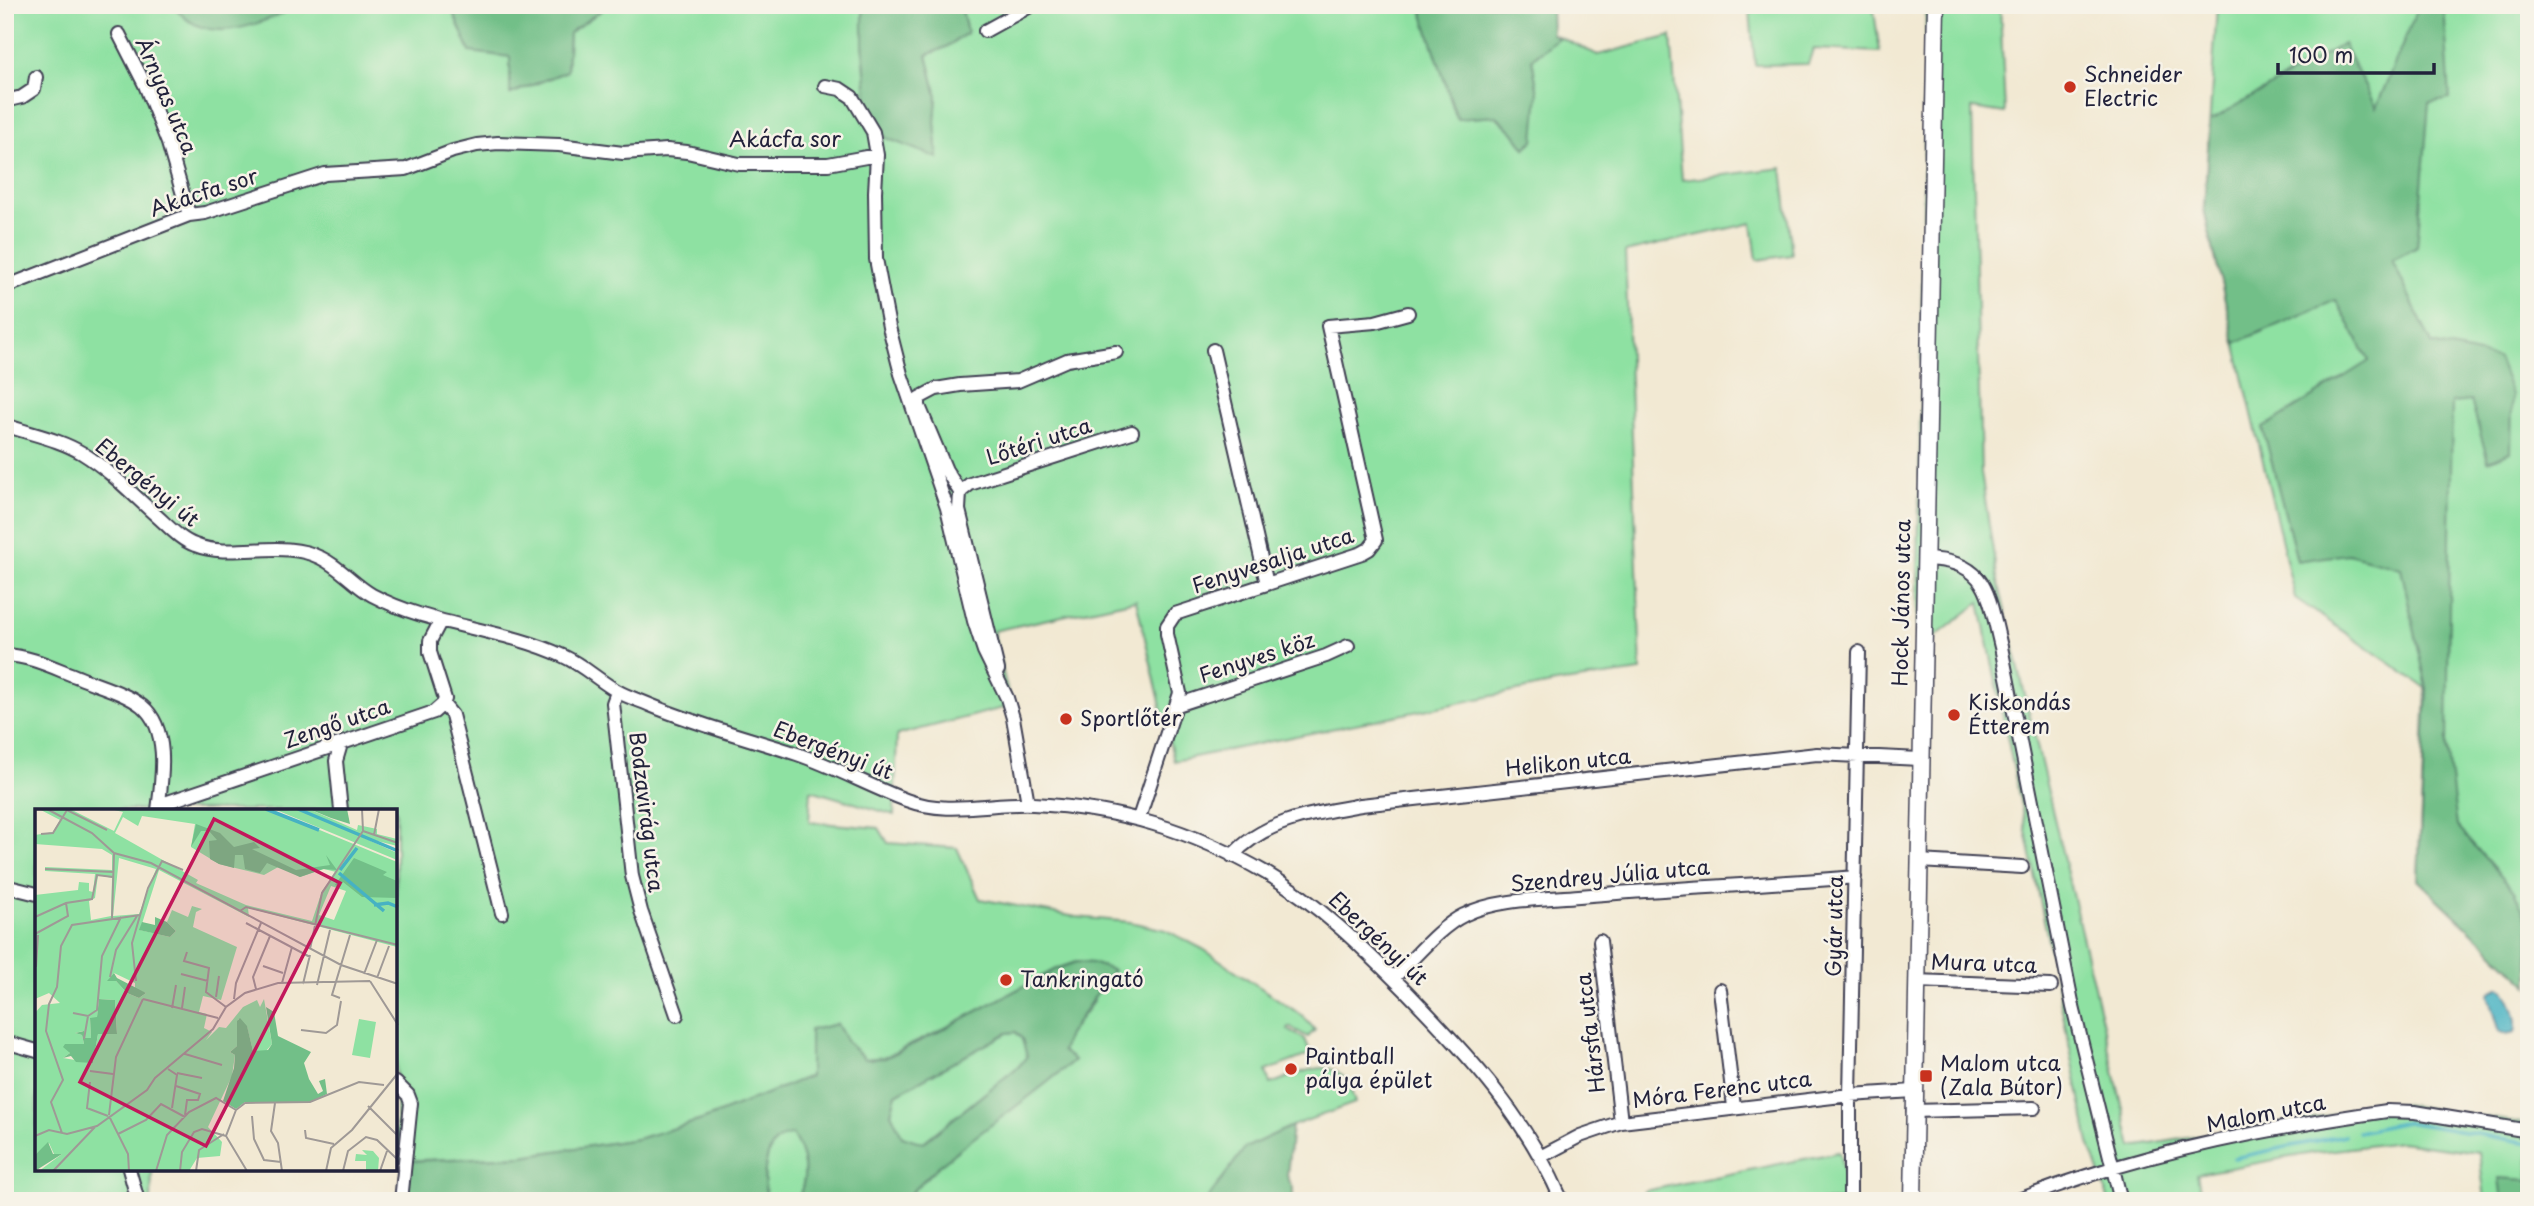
<svg xmlns="http://www.w3.org/2000/svg" width="2534" height="1206" font-family="'Playpen Sans',sans-serif">
<style>
.green{fill:#8ee1a2;stroke:#58826e;stroke-width:2}
.forest{fill:#72bf88;stroke:#4a7062;stroke-width:2;fill-rule:evenodd}
.water{fill:#46b2c3;stroke:#346a7f;stroke-width:2}
.lines{fill:none;stroke-linecap:round;stroke-linejoin:round}
.stream{stroke:#46b2c3;stroke-width:3.5}
.minor-casing{stroke:#414052;stroke-width:16}
.major-casing{stroke:#414052;stroke-width:19}
.minor{stroke:#fff;stroke-width:12}
.major{stroke:#fff;stroke-width:16}
.poi-dot{fill:#c8321e;stroke:#f7f3e8;stroke-width:2.5}
.labels{text-anchor:middle;stroke-width:5;stroke-linejoin:round;paint-order:stroke}
.poi-label{font-size:21px;fill:#22223b;stroke:#f7f3e8;text-anchor:start}
.street-label{font-size:21px;fill:#22223b;stroke:#f7f3e8}
.inset-river{fill:none;stroke:#46b2c3;stroke-width:3.5}
.inset-road{fill:none;stroke:#9f9996;stroke-width:2}
.view{fill:#c2185b;fill-opacity:0.15;stroke:#c2185b;stroke-width:3.5}
.inset-edge{fill:none;stroke:#22223b;stroke-width:3.5}
</style>
<rect width="100%" height="100%" fill="#f7f3e8"/>
<filter id="ink" filterUnits="userSpaceOnUse"><feTurbulence type="fractalNoise" baseFrequency=".0143" numOctaves="2"/><feDisplacementMap in="SourceGraphic" scale="14" xChannelSelector="R" yChannelSelector="G"/><feConvolveMatrix kernelMatrix="1 2 1 2 8 2 1 2 1" color-interpolation-filters="sRGB"/></filter>
<filter id="wash" filterUnits="userSpaceOnUse"><feTurbulence type="fractalNoise" baseFrequency=".00686" numOctaves="4" result="noise"/><feDisplacementMap in="SourceGraphic" scale="28" xChannelSelector="R" yChannelSelector="G"/><feGaussianBlur stdDeviation="1.57" result="paint"/><feColorMatrix in="noise" values="0 0 0 0 0 0 0 0 0 0 0 0 0 0 0 0 0 1.4 0 .05"/><feComposite in="paint" operator="in"/></filter>
<g filter="url(#wash)">
<rect width="100%" height="100%" fill="#f2e9d3"/>
<path class="green" d="M5 5H172L190 22 297 8 296 5H450L452 13 510 57 511 94 567 71 569 33 609 5H863V43L869 126 938 157 935 122 937 96 927 55 946 47 967 33 961 5H1420L1457 119 1496 116 1513 132 1525 148 1538 93 1532 59 1559 37 1598 55 1671 36 1682 180 1782 168 1792 255 1757 260 1752 223 1625 252 1641 671 1556 683 1174 761 1136 600 993 631 1011 706 897 735 894 815 811 790 809 822 879 828 888 843 957 848 980 899 1076 917 1130 922 1166 930 1203 949 1303 1016 1315 1030 1308 1037 1290 1027 1288 1030 1305 1039 1311 1054 1266 1071 1270 1084C1293 1077 1330 1053 1347 1082 1351 1088 1353 1097 1355 1103L1292 1126 1245 1148 1206 1201H906L907 1197C954 1144 1020 1108 1074 1060L1062 1051 1068 1035 1093 1002 1092 963 1076 962 1056 969 936 1033 885 1057 865 1059 847 1042 837 1024 811 1076 702 1120 637 1139 522 1156 396 1161V810H37V1169H152L151 1201H5Z
M1772 5H1873L1880 52 1813 49 1808 64 1755 65 1750 12Z
M1926 5H2000L2005 113 1972 108 1981 473 1997 577 2132 1147 2402 1104 2529 1124V1201H2485L2479 1152 2400 1142 2318 1152 2197 1174 2202 1201H2109L2089 1143 1980 602 1917 651Z
M2217 5H2529V986L2418 880 2426 688 2295 598 2204 209Z
M1016 1032 1022 1039 1027 1056 1019 1066 922 1143 902 1136 891 1113 896 1094 1006 1033Z
M792 1134C806 1157 809 1176 797 1201H769C761 1185 763 1148 781 1138 784 1136 788 1135 792 1134Z
M1839 1152 1845 1177V1201H1646L1644 1191Z"/>
<path class="forest" d="M172 5H296L297 7C266 21 219 43 188 20 182 16 177 10 172 5Z
M450 5H609L569 33 567 71 510 94V57L470 52Z
M863 5H961L967 33 946 47 927 55 937 96 935 122 938 158 886 138 869 126 863 43Z
M1420 5H1551L1552 34 1559 37 1532 59 1538 93 1534 140 1525 148 1513 132 1496 116 1457 119Z
M2419 5H2444L2450 99 2429 103 2417 247 2392 260 2432 344 2498 358 2512 395 2511 452 2488 461 2471 401 2452 403 2447 745 2457 826 2514 891 2529 923V986L2418 880 2427 688 2401 568 2348 554 2297 561 2263 428 2369 361 2336 300 2235 343 2204 209 2210 121 2343 44 2376 108Z
M1076 962 1092 963 1113 970 1068 1035 1062 1051 1074 1060C1021 1108 954 1145 907 1197L906 1201H797C809 1176 806 1157 792 1134 788 1136 784 1136 781 1138 763 1148 761 1185 769 1201H405L409 1161 522 1156 637 1139 702 1120 810 1076V1030L837 1024 847 1042 865 1059 885 1058 936 1033 1056 969ZM1016 1032 1022 1039 1027 1056 1019 1066 923 1143 902 1136 891 1113 896 1094 1007 1033Z
M1292 1126 1287 1176 1293 1188V1201H1206L1245 1148Z
M2499 1178 2529 1180V1201H2502Z"/>
<path class="water" d="M2500 987C2510 993 2519 1021 2515 1032L2507 1034 2500 1032 2489 996 2490 992Z"/>
<g class="lines">
<path class="stream" d="M2358 1132 2406 1122 2529 1143
M2234 1158 2345 1135"/>
</g>
</g>
<g filter="url(#ink)">
<g class="lines">
<g class="minor-casing">
<path id="minor" d="M985 31 1032 5
M119 34 145 85 168 143 189 215
M825 86 840 89 852 97 873 132 877 155 875 192 876 259 889 327 901 374 947 508 974 621 984 651 1007 698 1013 718 1028 803
M5 101 22 97 34 89 36 77
M5 287 189 215 205 213 325 174 406 169 453 151 477 145 498 143 559 145 623 153 667 150 687 152 739 164H828L877 155
M1213 350 1267 584
M5 425C30 434 59 439 82 453 110 470 134 496 159 518 170 528 181 540 195 545 232 560 283 538 321 558 340 567 354 585 372 595 432 627 503 628 563 656 583 665 598 680 617 691 627 697 639 700 650 705 698 725 748 738 797 754 835 767 869 786 906 800 948 816 990 802 1033 804 1118 808 1192 830 1266 873 1319 904 1362 947 1405 990 1469 1056 1525 1115 1562 1201
M960 492 970 484 1132 432
M1924 559C1989 560 1988 595 2001 647L2073 1007 2121 1201
M5 655C31 656 54 668 78 677 98 686 124 692 142 706 170 729 162 779 158 810
M998 670 959 510 960 492 946 470 919 406V398L936 389 960 385 1018 381 1067 360 1116 352
M617 692 613 703 632 876 641 911 677 1015
M443 704 452 715 502 913
M1177 705 1326 656 1348 646
M341 744 336 761 341 810
M159 805 434 712 443 704 445 699 430 652V641L440 622
M1139 818 1180 693 1167 634V626L1175 614 1362 553 1369 549 1376 540 1328 326 1375 322 1408 313
M1232 856C1264 820 1315 813 1361 805L1817 754 1920 759
M1919 861 2022 867
M5 886 37 894
M1600 941 1621 1122
M1393 978C1414 959 1439 927 1464 915 1495 899 1545 899 1579 896 1671 888 1763 885 1855 877
M1916 981 2051 986
M1720 990 1734 1107
M5 1042 37 1051
M396 1083 408 1095 411 1103 401 1201
M1913 1111 2034 1108
M1542 1156 1580 1136 1621 1122 1850 1095 1914 1091
M129 1169 138 1201
M1850 1201V1095L1859 652
M2016 1201C2130 1156 2266 1128 2387 1111L2415 1112 2529 1131"/>
</g>
<g class="major-casing">
<path id="major" d="M1913 1201 1936 5"/>
</g>
<use href="#minor" class="minor"/>
<use href="#major" class="major"/>
</g>
</g>
<g class="poi-dot">
<circle cx="2070" cy="87" r="7"/>
<circle cx="1954" cy="715" r="7"/>
<circle cx="1066" cy="719" r="7"/>
<circle cx="1006" cy="980" r="7"/>
<circle cx="1291" cy="1069" r="7"/>
<rect x="1919" y="1069" width="14" height="14" rx="3.5"/>
</g>
<g class="labels">
<g class="poi-label">
<text x="2084" y="82">Schneider<tspan x="2084" dy="24">Electric</tspan></text>
<text x="1968" y="710">Kiskondás<tspan x="1968" dy="24">Étterem</tspan></text>
<text x="1080" y="726">Sportlőtér</text>
<text x="1020" y="987">Tankringató</text>
<text x="1305" y="1064">Paintball<tspan x="1305" dy="24">pálya épület</tspan></text>
<text x="1940" y="1071">Malom utca<tspan x="1940" dy="24">(Zala Bútor)</tspan></text>
</g>
<g class="street-label">
<text transform="translate(166 96) rotate(67)" y="7">Árnyas utca</text>
<text x="785" y="147">Akácfa sor</text>
<text transform="translate(204 193) rotate(-18)" y="7">Akácfa sor</text>
<text transform="translate(1039 442) rotate(-18)" y="7">Lőtéri utca</text>
<text transform="translate(147 483) rotate(39)" y="7">Ebergényi út</text>
<text transform="translate(1273 561) rotate(-18)" y="7">Fenyvesalja utca</text>
<text transform="translate(1902 603) rotate(-89)" y="7">Hock János utca</text>
<text transform="translate(1257 658) rotate(-18)" y="7">Fenyves köz</text>
<text transform="translate(337 724) rotate(-19)" y="7">Zengő utca</text>
<text transform="translate(833 751) rotate(21)" y="7">Ebergényi út</text>
<text transform="translate(1568 763) rotate(-6)" y="7">Helikon utca</text>
<text transform="translate(646 812) rotate(83)" y="7">Bodzavirág utca</text>
<text transform="translate(1610 876) rotate(-5)" y="7">Szendrey Júlia utca</text>
<text transform="translate(1835 926) rotate(-89)" y="7">Gyár utca</text>
<text transform="translate(1378 939) rotate(43)" y="7">Ebergényi út</text>
<text transform="translate(1984 964) rotate(2)" y="7">Mura utca</text>
<text transform="translate(1591 1033) rotate(-97)" y="7">Hársfa utca</text>
<text transform="translate(1722 1090) rotate(-7)" y="7">Móra Ferenc utca</text>
<text transform="translate(2266 1114) rotate(-11)" y="7">Malom utca</text>
</g>
</g>
<g transform="translate(35 809)">
<rect width="362" height="362" fill="#f2e9d3"/>
<path d="M4 0H35L79 22 88 3 75 0H234L362 53V138L213 99 214 108 124 61 105 121 135 128 141 122 132 113 137 101 153 108 157 97 167 100 161 103 158 118 202 138 186 191 168 187 164 203 172 205 169 219 177 223 171 231 184 218 191 219 208 198 222 191 225 198 229 190 237 235 231 242H218L212 218 203 210 202 237 195 243 200 246 197 267 173 318 187 333 185 347 162 349 154 362H4L27 345H19L14 334 0 346V204L7 196 25 194 14 184 0 190V86L43 81 44 73 54 74V82L58 83 60 65 10 62V58L77 61V46L67 40 0 35V26L18 23 25 11ZM107 7 160 15 156 38 184 55 229 66 245 57 265 68 289 60 301 63 287 82 277 112 211 96 161 74 163 71 80 24 88 8 103 17ZM84 49 121 60 104 105 78 107ZM63 66 77 69 76 107 56 111 54 92 60 89ZM296 77 311 82 299 111 284 106ZM79 164 100 174V180L111 184 104 189 92 184 81 172H73ZM64 190 80 191 82 224 63 225 58 254 28 249 35 244 30 235H49L47 226 40 224 48 222 49 229H56L55 209H62ZM239 0H274L322 21 323 16 342 20V25L362 30V37L327 28 362 44V51ZM324 210 341 213 335 249 317 246ZM327 341 338 342 344 349 343 362H331V352H320L321 345 332 346Z" fill="#8ee1a2" fill-rule="evenodd"/>
<path d="M274 0H312L315 15 296 9ZM161 15 185 24 199 38 219 33 225 39 217 40 261 61 295 56 291 46 302 61 288 60 265 68 232 54 225 64 210 60 208 46H200L199 59 184 55 175 50 174 32 182 31 174 22H166L156 38ZM319 49 352 63 348 66 362 72V89L327 88 308 73 305 78 300 76ZM120 108 132 113 141 122 135 128 104 121 107 113 120 116ZM79 164 82 169 111 184 104 189 92 184 81 172H72ZM64 190 80 191 82 225H63L58 254 41 253 36 247 28 249 35 244 28 238 30 235H49L47 226 40 224 49 222V229H56L55 209 62 208ZM231 198 239 203 243 227 276 243 269 254 274 270 283 285 288 282 284 272 290 270 292 285 276 293H210L201 300 188 292 199 259 200 246 195 243 202 237V212L205 209 212 217 218 242 233 241 237 235ZM13 333 18 345H27L0 362V346Z" fill="#72bf88"/>
<path class="inset-river" d="M231 0 284 21M263 0 363 42M305 61 322 39M304 64 349 102M339 96 353 94 363 98"/>
<path class="inset-road" d="M12 0 57 24 79 44 116 54 306 156 363 175M327 0 328 22M328 22 363 34M6 25 18 24 32 1 72 21M339 26 344 0M10 60 79 63M205 102 211 98 363 136M0 108 31 94 57 90 62 66 78 68M77 109 79 44M211 114 275 148M0 125 33 107 31 94M275 140 287 84 328 22M152 143 149 152 174 159 171 183 191 198M228 157 248 164M1 158 3 126M146 165 173 172M329 165 342 131M75 168 81 141 102 107M342 169 354 137M101 172 97 134 113 79 127 52 148 61M335 172 363 216M247 174 257 138M268 175 275 146M282 176 295 121M221 180 218 168 235 127M181 188 184 167M305 189 297 186 315 126M108 190 183 209M199 190 201 174 226 114M137 199 141 176M147 199 150 178M38 204 53 207 62 201 67 147 86 108M266 221 291 224 302 216 306 192M49 230 53 207M150 245 187 256M133 260 142 266 137 299M55 262 78 265M142 264 167 269M55 273 52 299 73 307M141 277 165 285 163 291H152L150 306M240 294 236 322 243 334 247 362M333 297 363 327M74 306 81 248 108 190M74 307 93 345 94 362M217 307 219 330 229 351 246 353M270 321 271 329 299 335M27 324 16 293 28 271 11 222 14 195 22 178 26 137 37 116 105 106M83 325 111 311 126 295 150 308M0 327 14 321 32 325 62 317 112 281 120 269 178 220 191 198 210 184 243 174 335 172M18 362 60 318M121 362 132 326 154 303 181 289 201 301M145 362 147 343 159 323 167 320 191 327M161 362 164 341 189 325M212 362 191 327 201 301 210 294 275 293 324 273 349 276M291 362 296 339 317 321 363 264M308 362 313 342 331 328 342 331 362 350M345 362 352 342"/>
<path class="view" d="M179 10 305 74 171 337 45 273Z"/>
<rect width="362" height="362" class="inset-edge"/>
</g>
<rect width="2534" height="1206" fill="none" stroke="#f7f3e8" stroke-width="28"/>
<path d="M2278 63v10h156v-10" fill="none" stroke="#22223b" stroke-width="3.5"/>
<text x="2289" y="63" font-size="21" fill="#22223b" stroke="#f7f3e8" stroke-width="5" paint-order="stroke">100 m</text>
</svg>
